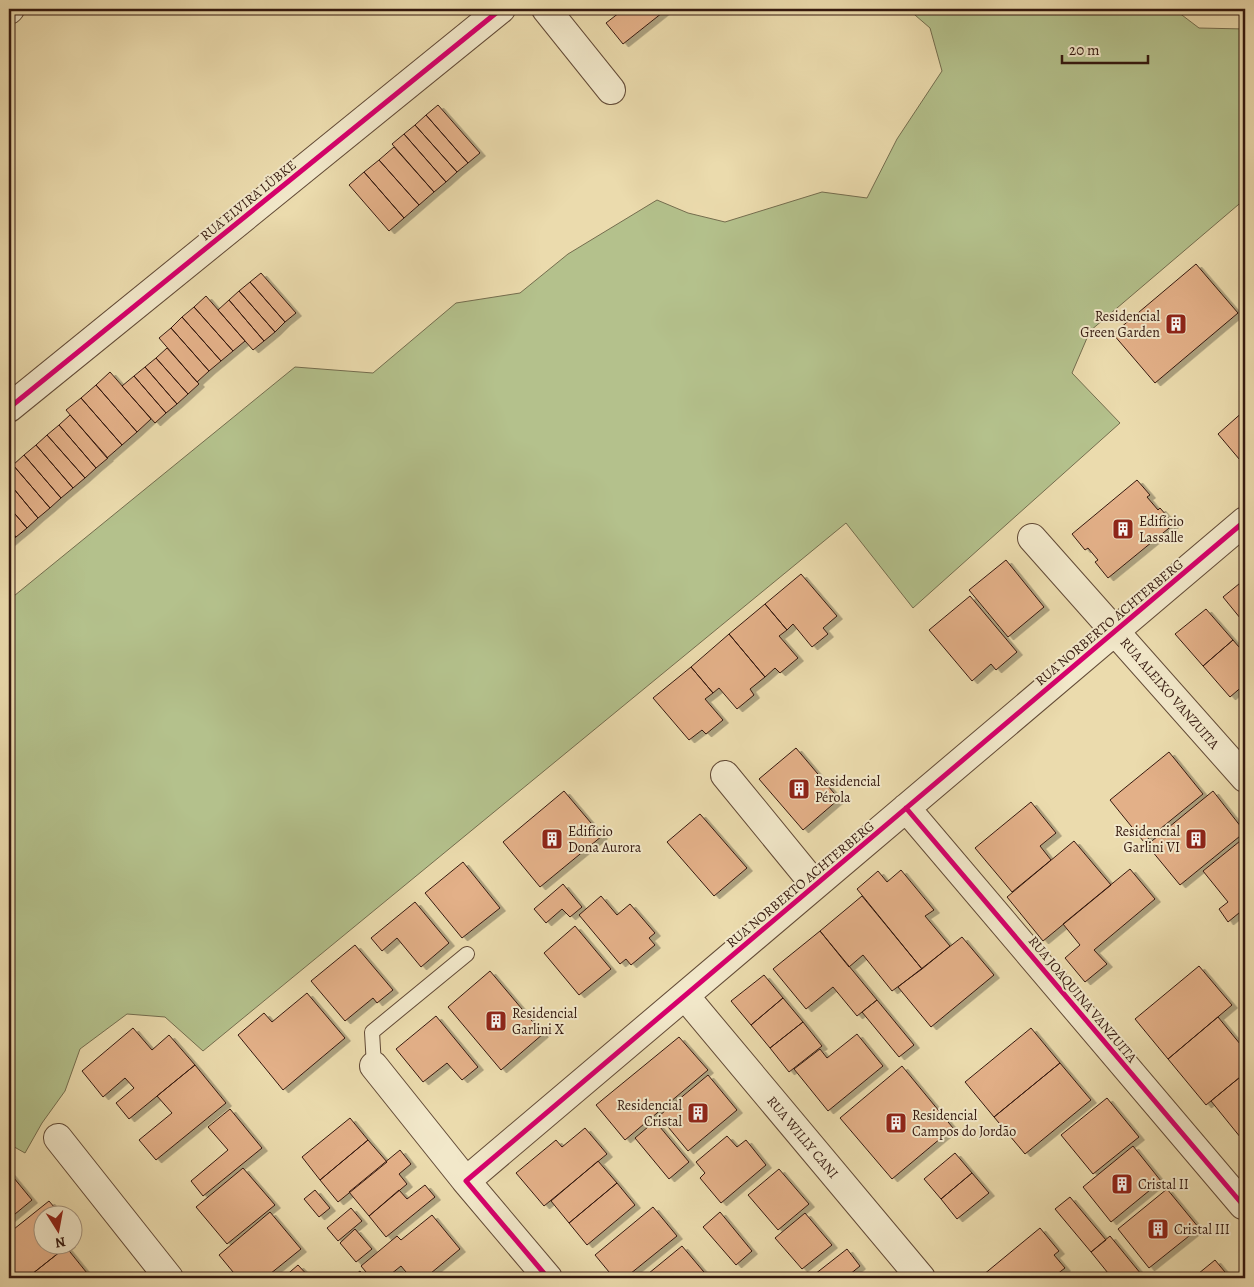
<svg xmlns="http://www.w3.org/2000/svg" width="1254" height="1287" font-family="Alegreya,serif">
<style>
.green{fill:#b4c18c;stroke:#746d4e}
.building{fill:#e3b088;stroke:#35190f;filter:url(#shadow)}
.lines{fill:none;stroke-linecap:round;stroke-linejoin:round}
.service-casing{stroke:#624a36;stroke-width:16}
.minor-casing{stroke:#624a36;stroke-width:30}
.service{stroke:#f2e8ca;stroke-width:14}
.minor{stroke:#f2e8ca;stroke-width:28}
.cycleway-casing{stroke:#f2e8ca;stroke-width:8}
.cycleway{stroke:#d6006c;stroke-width:5}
.labels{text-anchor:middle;stroke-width:4;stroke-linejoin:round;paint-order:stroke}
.street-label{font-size:14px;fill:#35190f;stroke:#f2e8ca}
.poi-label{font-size:14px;fill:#35190f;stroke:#f2e8ca;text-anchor:start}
</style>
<defs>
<filter id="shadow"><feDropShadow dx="5.5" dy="3" stdDeviation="0" flood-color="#0004"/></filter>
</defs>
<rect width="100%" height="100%" fill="#ebdbad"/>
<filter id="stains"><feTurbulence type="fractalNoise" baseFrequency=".004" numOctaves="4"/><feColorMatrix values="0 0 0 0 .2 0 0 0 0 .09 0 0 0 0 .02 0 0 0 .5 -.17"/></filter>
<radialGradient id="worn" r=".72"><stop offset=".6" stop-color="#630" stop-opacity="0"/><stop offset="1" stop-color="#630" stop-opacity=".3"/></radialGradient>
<path class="green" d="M908 9H1174L1199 28 1245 29V199L1090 331 1072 373 1120 423 913 608 846 523 203 1051 165 1017 127 1014 80 1049 65 1091 42 1123 25 1153 9 1144V600L295 367 373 373 456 303 520 293 568 254 657 200 688 213 725 222 822 192 867 198 897 139 942 71 930 28Z"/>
<path class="building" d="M624 9H667L623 44 606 23Z
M438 105 480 153 468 163 426 115Z
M426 115 468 163 457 172 415 125Z
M415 125 457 172 446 182 404 134Z
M404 134 446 182 434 192 392 144Z
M394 147 434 192 419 205 379 160Z
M379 160 419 205 404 218 364 172Z
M364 172 404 218 389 231 349 185Z
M1196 264 1238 313 1155 383 1113 334Z
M261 273 296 313 285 322 250 282Z
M250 282 285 322 275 332 239 291Z
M239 291 275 332 264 341 229 300Z
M206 296 245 341 233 351 194 307Z
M229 300 264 341 253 350 218 310Z
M194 307 233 351 221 361 182 317Z
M182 317 221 361 209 371 171 328Z
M171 328 209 371 197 382 159 338Z
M167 348 199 384 188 394 156 358Z
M156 358 188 394 177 404 145 367Z
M145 367 177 404 166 413 134 376Z
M110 372 151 419 137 432 96 385Z
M134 376 166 413 155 423 122 386Z
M96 385 137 432 122 445 81 398Z
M81 398 122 445 107 458 66 410Z
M1245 410V466L1218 434Z
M70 415 108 458 96 468 59 425Z
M59 425 96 468 85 478 47 435Z
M47 435 85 478 73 488 36 445Z
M36 445 73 488 61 498 24 455Z
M24 455 61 498 50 508 13 465Z
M13 465 50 508 38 518 9 483V468Z
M1137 480 1150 495 1147 497 1158 510 1160 508 1174 524 1108 578 1095 562 1098 560 1088 548 1085 550 1072 534Z
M9 483 38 518 27 528 9 507Z
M9 507 27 528 16 537 9 529Z
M9 529 16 537 9 543Z
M1006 560 1044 607 1008 637 969 590Z
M801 574 837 616 823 628 828 634 812 647 793 624 787 630 765 604Z
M1245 579V624L1223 597Z
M970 596 1017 652 996 670 991 664 972 681 929 630Z
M765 604 787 630 779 636 798 658 780 673 775 668 765 677 729 634Z
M1206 609 1233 640 1203 666 1175 634Z
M729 634 765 677 750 689 754 695 737 709 719 688 713 693 691 667Z
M1233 640 1245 654V684L1230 697 1203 666Z
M691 667 713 693 705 699 723 720 706 734 702 730 689 740 653 698Z
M796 748 839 799 803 830 759 779Z
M1169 752 1203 794 1144 842 1110 800Z
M564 791 602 836 540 887 503 842Z
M1213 791 1245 832 1180 885 1147 845Z
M1031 802 1056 833 1040 846 1051 860 1012 892 975 848Z
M700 814 747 868 714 896 667 842Z
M1245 837V908L1228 922 1219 909 1228 902 1203 871Z
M1074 841 1111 885 1043 941 1007 897Z
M463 862 500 908 462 938 425 893Z
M1130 869 1155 899 1094 950 1107 964 1085 982 1065 958 1080 945 1063 924Z
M901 870 934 910 925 916 950 946 922 969 857 889 878 871 887 882Z
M563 884 582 907 570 917 562 909 546 923 534 909Z
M601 896 617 915 630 904 655 933 649 938 655 945 631 965 626 959 620 964 579 915Z
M862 896 922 969 892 991 863 955 849 967 820 931Z
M415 902 449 943 421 967 397 938 382 951 371 938Z
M575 926 611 969 579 995 544 953Z
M820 931 877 1000 857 1016 833 987 806 1009 773 969Z
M962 937 994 975 931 1027 898 987Z
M355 945 393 990 377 1003 373 998 345 1021 311 981Z
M1199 966 1232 1005 1168 1059 1135 1019Z
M490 971 543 1034 501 1070 448 1007Z
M764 975 783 998 751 1025 731 1001Z
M307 993 345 1038 283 1090 238 1035 264 1013 272 1022Z
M783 998 803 1022 770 1048 751 1025Z
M877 1000 914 1045 899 1057 862 1012Z
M436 1016 478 1067 462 1080 447 1063 423 1082 396 1049Z
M1218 1017 1245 1050V1073L1206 1105 1168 1059Z
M803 1022 822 1046 789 1072 770 1048Z
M133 1028 152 1050 169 1035 195 1065 129 1119 116 1103 134 1088 125 1078 103 1097 82 1071Z
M1031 1028 1060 1063 994 1117 965 1082Z
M857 1034 883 1066 828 1111 794 1069 820 1049 827 1058Z
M679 1037 708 1070 625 1140 596 1105Z
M1060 1063 1091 1100 1025 1154 994 1117Z
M195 1065 226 1103 156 1160 139 1140 172 1113 157 1096Z
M902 1066 953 1128 892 1179 840 1118Z
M1245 1073V1143L1211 1101Z
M708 1075 737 1110 688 1151 659 1116Z
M1107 1098 1139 1137 1093 1174 1061 1135Z
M230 1109 262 1148 203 1196 191 1181 228 1150 208 1127Z
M350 1118 368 1140 320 1180 302 1157Z
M655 1121 689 1162 669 1179 635 1138Z
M585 1128 607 1154 544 1206 516 1173 556 1140 562 1147Z
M727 1136 737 1147 746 1140 766 1165 721 1203 700 1178 705 1173 696 1162Z
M368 1140 387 1162 338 1202 320 1180Z
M1133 1146 1161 1181 1111 1222 1083 1187Z
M400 1150 411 1164 399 1174 407 1184 369 1216 349 1192Z
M955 1153 972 1173 941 1199 924 1179Z
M598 1161 617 1183 569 1223 551 1201Z
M243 1168 275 1205 227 1244 196 1207Z
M779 1169 809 1204 778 1230 748 1195Z
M9 1172 32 1200 9 1219Z
M972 1173 989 1193 957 1219 941 1199Z
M617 1183 635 1205 587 1245 569 1223Z
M425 1185 435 1197 386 1237 369 1216 399 1190 407 1199Z
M1167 1189 1199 1228 1149 1268 1118 1229Z
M315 1190 330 1208 319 1217 304 1199Z
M1070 1197 1106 1240 1091 1252 1055 1209Z
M49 1201 60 1214H42V1244H70L27 1278H9V1233Z
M653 1207 677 1236 625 1278H614L595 1255Z
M351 1208 362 1221 338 1241 327 1228Z
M270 1212 301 1249 265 1278H238L219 1255Z
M720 1212 752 1251 736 1265 703 1227Z
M805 1213 832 1245 802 1269 775 1238Z
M432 1215 460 1249 425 1278H411L401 1266 386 1278H371L361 1266 397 1236 401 1240Z
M1040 1228 1059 1251 1054 1255 1065 1268 1052 1278H986L983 1275Z
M355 1229 372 1249 356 1262 340 1243Z
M1110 1236 1141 1274 1136 1278H1112L1091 1252Z
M682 1246 709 1278H643Z
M66 1247 91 1278H27Z
M847 1249 860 1266 849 1275 851 1278H810Z
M1215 1260 1230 1278H1193Z
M298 1265 310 1278H283Z
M360 1271 366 1278H351Z"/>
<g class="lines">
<g class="service-casing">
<path id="service" d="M374 1066 372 1032 467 954"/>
</g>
<g class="minor-casing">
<path id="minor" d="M546 9 611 90
M9 10 10 9
M9 408 501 9
M1032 538 1245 778
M725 775 815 885
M906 808 1243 1205
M685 996 921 1278
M374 1066 466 1181
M58 1138 169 1278
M548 1278 466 1181 1245 521"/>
</g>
<use href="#service" class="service"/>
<use href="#minor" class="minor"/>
<g class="cycleway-casing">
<path id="cycleway" d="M9 408 501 9
M906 808 1243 1205
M548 1278 466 1181 1245 521"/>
</g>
<use href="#cycleway" class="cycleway"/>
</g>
<defs>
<g id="building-square" transform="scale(1.125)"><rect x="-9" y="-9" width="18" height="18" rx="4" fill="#8f2418" stroke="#f2e8ca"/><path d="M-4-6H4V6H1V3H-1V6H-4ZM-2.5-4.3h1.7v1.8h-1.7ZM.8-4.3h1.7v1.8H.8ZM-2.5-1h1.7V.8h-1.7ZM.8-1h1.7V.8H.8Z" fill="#fff"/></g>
</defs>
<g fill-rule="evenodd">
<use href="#building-square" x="1176" y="324"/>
<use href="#building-square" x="1123" y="529"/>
<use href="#building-square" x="799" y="789"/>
<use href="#building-square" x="552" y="839"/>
<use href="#building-square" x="1196" y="839"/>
<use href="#building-square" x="496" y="1021"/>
<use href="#building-square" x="698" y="1113"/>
<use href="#building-square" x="896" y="1123"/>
<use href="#building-square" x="1122" y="1184"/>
<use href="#building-square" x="1158" y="1229"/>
</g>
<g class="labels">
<g class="street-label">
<text transform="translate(248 200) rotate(-39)" y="5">RUA ELVIRA LÜBKE</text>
<text transform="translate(1109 622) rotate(-40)" y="5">RUA NORBERTO ACHTERBERG</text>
<text transform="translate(1170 693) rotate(49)" y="5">RUA ALEIXO VANZUITA</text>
<text transform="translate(800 884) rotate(-40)" y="5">RUA NORBERTO ACHTERBERG</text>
<text transform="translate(1083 999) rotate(50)" y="5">RUA JOAQUINA VANZUITA</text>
<text transform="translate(803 1137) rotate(50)" y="5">RUA WILLY CANI</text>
</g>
<g class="poi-label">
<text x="1160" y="321" text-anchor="end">Residencial<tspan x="1160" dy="16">Green Garden</tspan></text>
<text x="1139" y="526">Edifício<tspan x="1139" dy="16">Lassalle</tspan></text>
<text x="815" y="786">Residencial<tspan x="815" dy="16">Pérola</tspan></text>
<text x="568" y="836">Edifício<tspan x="568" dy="16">Dona Aurora</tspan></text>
<text x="1180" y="836" text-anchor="end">Residencial<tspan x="1180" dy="16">Garlini VI</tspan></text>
<text x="512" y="1018">Residencial<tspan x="512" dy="16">Garlini X</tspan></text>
<text x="682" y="1110" text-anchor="end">Residencial<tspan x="682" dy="16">Cristal</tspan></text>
<text x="912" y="1120">Residencial<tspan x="912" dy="16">Campos do Jordão</tspan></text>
<text x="1138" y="1189">Cristal II</text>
<text x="1174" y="1234">Cristal III</text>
</g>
</g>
<rect width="1254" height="1287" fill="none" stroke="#ebdbad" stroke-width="30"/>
<rect x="10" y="10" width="1234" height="1267" fill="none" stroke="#35190f" stroke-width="2.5"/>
<rect x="15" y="15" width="1224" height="1257" fill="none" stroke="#35190f"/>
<g transform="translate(58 1230) rotate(169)"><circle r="24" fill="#f2e8ca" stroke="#a6957f"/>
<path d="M0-4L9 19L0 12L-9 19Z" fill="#8f2418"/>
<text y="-8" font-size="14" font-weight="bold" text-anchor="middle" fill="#35190f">N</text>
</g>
<path d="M1062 55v8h86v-8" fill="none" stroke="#35190f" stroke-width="2.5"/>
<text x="1069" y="55" font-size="15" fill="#35190f" stroke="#f2e8ca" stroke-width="4" paint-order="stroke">20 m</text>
<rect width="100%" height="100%" filter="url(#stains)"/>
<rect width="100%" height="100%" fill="url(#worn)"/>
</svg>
